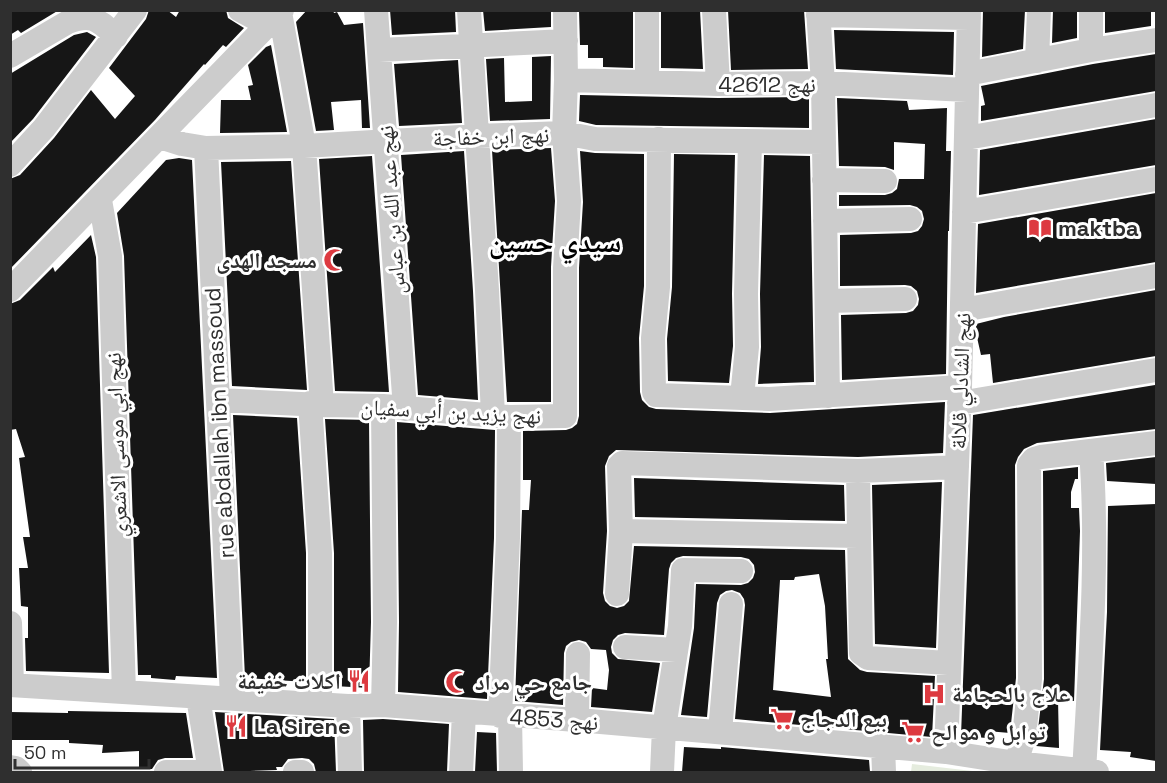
<svg xmlns="http://www.w3.org/2000/svg" width="1167" height="783" font-family="'Space Grotesk','Noto Naskh Arabic',sans-serif">
<style>
.green{fill:#e5ecde}
.building{fill:#161616;fill-rule:evenodd}
.lines{fill:none;stroke-linecap:round;stroke-linejoin:round}
.minor{stroke:#ccc;stroke-width:24}
.labels{text-anchor:middle;stroke-width:6;stroke-linejoin:round;paint-order:stroke}
.street-label{font-size:22px;fill:#2f2f2f;stroke:#fff}
.poi-label{font-size:22px;font-weight:bold;fill:#2f2f2f;stroke:#fff;text-anchor:start}
.district-label{font-size:28px;font-weight:bold;fill:#000;stroke:#fff}
</style>
<rect width="100%" height="100%" fill="#fff"/>
<path class="green" d="M912 764 981 772H911Z"/>
<path class="building" d="M10 10H59L21 33 18 30 10 35Z
M149 10H167L176 17 180 10H226L228 18 244 28 226 47 223 45 205 65 204 64 155 120 10 269V179L20 175 54 138 91 90 115 119 135 96 109 68 146 19Z
M307 10H333L334 13 337 12 344 25 363 23 370 128H362L361 100 331 102 334 130 316 131 296 22Z
M390 10H455L456 32 392 35Z
M483 10H551V27L485 31Z
M579 10H633V68L603 67V58H588V45H580Z
M661 10H700L703 69 661 68Z
M728 10H804L808 69 731 70Z
M983 10H1025L1023 49 982 57Z
M1053 10H1077V38L1052 43Z
M1105 10H1151V26L1105 33Z
M834 30 954 32 953 75 836 69Z
M87 32 96 37 33 119 10 143V74L74 35Z
M271 45 287 132 220 133 221 100H251L248 86 253 85 248 65 266 47Z
M1156 54V91L981 121V106L985 105 981 86 1093 64Z
M551 56 550 119 490 121 486 59 504 58 505 102 532 101V57Z
M458 60 462 123 399 126 394 64Z
M580 95 718 98 809 97V128L596 125 579 121Z
M837 98 907 101 909 110 947 108 946 151H951L949 231H948L946 374 842 380 841 315 906 313 913 311 918 305 919 299 917 291 911 286 905 285 840 286V235L911 233 918 231 922 226 924 219 922 211 917 207 910 205 839 206V195H885L892 193 897 189 899 179H924L925 144 894 142V170L885 167 839 166Z
M1156 119V165L979 195 980 150Z
M551 148 555 201 551 267V402H507L492 150Z
M464 151 473 291 478 400 418 395 401 155Z
M580 151 595 153 644 154V286L639 338 640 392 642 400 649 407 656 409 770 413 945 402 943 453 858 457 616 450 609 456 605 466 607 531 603 593 605 601 610 606 617 608 624 606 629 601 634 546 845 550 848 659 860 670 867 672 935 676 932 737 735 719 745 605 744 599 740 593 732 590 726 591 720 595 717 603 707 717 681 715 694 628 696 584 741 585 748 583 753 578 755 572 754 565 749 559 741 557 683 556 676 558 671 563 669 569 664 635 625 633 618 635 613 640 611 647 612 653 618 659 660 663 652 712 591 707 592 688 607 690 609 670 606 650 591 649 586 642 579 640 571 642 566 646 564 653 563 705 515 701 522 510H529L531 480H523V431L566 430 572 428 577 424 579 416V268L583 202ZM819 574 825 606 828 659H826L831 697 773 690 780 580H794L795 577Z
M674 154 735 155 732 294 733 346 729 383 668 381 667 339 672 287Z
M764 155 810 156 814 382 758 384 761 347 760 294Z
M372 156 389 392 335 391 319 159Z
M179 158 192 160 217 678 176 676 175 680 151 678V675H138L124 256 117 213 166 160Z
M291 161 307 390 232 386 221 162Z
M1156 193V262L976 293 978 224Z
M91 235 96 257 109 673 26 671 25 638H28V607L21 606 19 568H28L23 537H30L19 458 25 457 16 429 10 430V304L20 300 53 267 55 272Z
M1156 290V356L993 383 990 354 981 355 976 333V324L1004 317Z
M1155 385 1156 429 1037 443 1024 449 1018 457 1015 465 1016 678 1010 733 987 731V738L961 736 973 415Z
M233 415 297 418 306 553V682L245 678Z
M325 419 369 420 371 622 369 688 334 686V553Z
M397 422 495 430 494 538 487 699 398 692 399 622Z
M1156 457V484L1107 481 1106 463Z
M1078 467V479H1075L1071 492V508H1079L1080 531 1074 701 1058 699 1059 748 1036 746 1044 679 1043 471Z
M634 478 844 485 845 521 635 517Z
M942 482 936 648 875 644 872 485Z
M1156 504V761L1130 757 1131 752 1100 750 1107 612 1108 506Z
M68 711 186 713 193 758H165L158 760 152 769H139V751L102 753 103 745 69 743V740H10V712L68 713Z
M215 712 334 719 336 772H316L314 764 309 759 302 758 288 759 282 767H276L277 770 224 772Z
M383 719 449 724 447 772H364L363 720Z
M477 732 496 733 497 772H475Z
M684 747 721 749V747L869 760 870 772H682Z"/>
<g class="lines">
<path class="minor" d="M240 10 268 25
M376 10 405 409
M469 10 487 290 493 415
M647 10V82
M714 10 718 84
M818 10 823 83 828 396
M1091 10V50
M280 12 304 146 322 405
M818 15 969 18
M379 50 566 41
M10 56 68 22C93 13 98 20 116 36
M1037 61 1039 10
M967 74 1091 50 1156 40
M566 80 718 84 823 83 967 90
M160 137 182 144 206 148 304 146 477 136 564 133 595 139 824 142
M966 138 1156 105
M659 139 658 287 653 338 654 392 656 395 769 399 960 387
M206 148 232 698
M10 165 44 128 135 10
M824 180 885 181
M100 200 110 256 124 692
M964 212 1156 179
M825 221 910 219
M10 290 282 10
M827 301 905 299
M962 310 1156 276
M742 397 747 347 746 294 750 142
M218 400 322 405 383 406 509 417 565 416V268L569 201 564 133 566 80 565 10
M310 403 320 553V703
M959 403 1156 370
M383 406 385 622 383 705
M858 471 861 653 868 658 948 663
M621 531 858 536
M617 594 621 531 619 466 622 463 858 471 957 467
M10 623 12 685
M625 647 676 650
M10 685 348 706 383 705 589 721 946 752 1016 763 1097 772
M198 697 210 772
M348 706 350 772
M500 716 508 538 509 417
M510 716 511 772
M577 720 578 654
M720 732 731 604
M883 746 884 772
M946 752 960 387 969 10
M1016 763 1024 737 1030 679 1029 465 1034 459 1041 457 1156 443
M10 767 16 768 20 772
M166 772H210
M295 772H302
M461 772 464 713
M662 772 664 728 680 626 683 570 741 571
M1084 772C1090 665 1099 558 1091 451"/>
</g>
<defs>
<g id="library-bare" transform="scale(1.8)"><path d="M-6-4Q-3-5.5-.7-3.5V5Q-3 3-6 4ZM6-4Q3-5.5 .7-3.5V5Q3 3 6 4Z" fill="#dd3a40" stroke="#fff" stroke-width="2.5" paint-order="stroke"/></g>
<g id="mosque-bare" transform="scale(1.8)"><path d="M3.5-4.9A6 6 0 1 0 3.5 4.9A5 5 0 1 1 3.5-4.9Z" fill="#dd3a40" stroke="#fff" stroke-width="2.5" paint-order="stroke"/></g>
<g id="restaurant-bare" transform="scale(1.8)"><path d="M-5-6h1v4h1v-4h1v4h1v-4h1v5L-1.5 .5V6h-2V.5L-5-1ZM5-6V6H3V1.5H1.5Q1.5-4 5-6Z" fill="#dd3a40" stroke="#fff" stroke-width="2.5" paint-order="stroke"/></g>
<g id="hospital-bare" transform="scale(1.8)"><path d="M-5-5h3v3.5h4V-5h3V5h-3V1.5h-4V5h-3Z" fill="#dd3a40" stroke="#fff" stroke-width="2.5" paint-order="stroke"/></g>
<g id="supermarket-bare" transform="scale(1.8)"><path d="M-6-5.5h2.5l.6 2H6L4.5 2H-2.5L-4.4-4H-6ZM-1.5 3.2a1.3 1.3 0 1 0 .1 0ZM3 3.2a1.3 1.3 0 1 0 .1 0Z" fill="#dd3a40" stroke="#fff" stroke-width="2.5" paint-order="stroke"/></g>
</defs>
<g fill-rule="evenodd">
<use href="#library-bare" x="1040" y="228"/>
<use href="#mosque-bare" x="335" y="260"/>
<use href="#restaurant-bare" x="359" y="681"/>
<use href="#mosque-bare" x="457" y="682"/>
<use href="#hospital-bare" x="934" y="694"/>
<use href="#supermarket-bare" x="782" y="719"/>
<use href="#restaurant-bare" x="236" y="726"/>
<use href="#supermarket-bare" x="913" y="732"/>
</g>
<g class="labels">
<g class="street-label">
<text x="767" y="92">نهج 42612</text>
<text transform="translate(491 136) rotate(-2)" y="8">نهج ابن خفاجة</text>
<text transform="translate(391 210) rotate(-94)" y="8">نهج عبد الله بن عباس</text>
<text transform="translate(960 381) rotate(-88)" y="8">نهج الشادلي قلالة</text>
<text transform="translate(451 411) rotate(3)" y="8">نهج يزيد بن أبي سفيان</text>
<text transform="translate(219 423) rotate(-93)" y="8">rue abdallah ibn massoud</text>
<text transform="translate(116 445) rotate(-92)" y="8">نهج ابي موسى الاشعري</text>
<text transform="translate(554 719) rotate(4)" y="8">نهج 4853</text>
</g>
<g class="poi-label">
<text x="1058" y="236">maktba</text>
<text x="317" y="268" text-anchor="end">مسجد الهدى</text>
<text x="341" y="689" text-anchor="end">اكلات خفيفة</text>
<text x="475" y="690">جامع حي مراد</text>
<text x="952" y="702">علاج بالحجامة</text>
<text x="800" y="727">بيع الدجاج</text>
<text x="254" y="734">La Sirene</text>
<text x="931" y="740">توابل و موالح</text>
</g>
<g class="district-label">
<text x="555" y="252">سيدي حسين</text>
</g>
</g>
<rect width="1167" height="783" fill="none" stroke="#2f2f2f" stroke-width="24"/>
<path d="M15 759v9h134v-9" fill="none" stroke="#2f2f2f" stroke-width="3"/>
<text x="24" y="759" font-size="18" fill="#2f2f2f" stroke="#ffffff" stroke-width="4.5" paint-order="stroke">50 m</text>
</svg>
